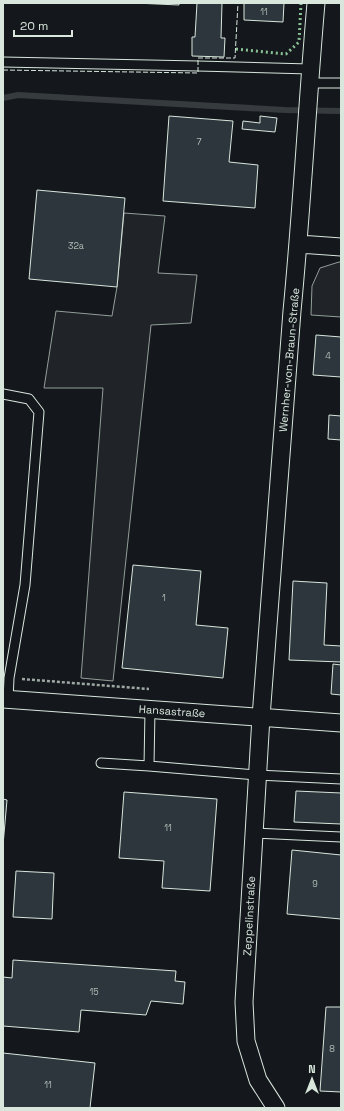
<svg xmlns="http://www.w3.org/2000/svg" width="344" height="1111" font-family="'Space Grotesk',sans-serif">
<style>
.green{fill:#202428;stroke:#939e99}
.lines{fill:none;stroke-linecap:round;stroke-linejoin:round}
.stream{stroke:#363b3e;stroke-width:6}
.building{fill:#2c363c;stroke:#d8e6dc}
.lane-casing{stroke:#d8e6dc;stroke-width:11}
.street-casing{stroke:#d8e6dc;stroke-width:19}
.path{stroke:#9da8a2;stroke-width:2.5;stroke-dasharray:3 2;stroke-linecap:butt}
.lane{stroke:#14181c;stroke-width:9}
.street{stroke:#14181c;stroke-width:17}
.hedge{stroke:#8ac095;stroke-width:3;stroke-dasharray:2 3;stroke-linecap:butt}
.fence{stroke:#d8e6dc;stroke-width:1;stroke-dasharray:5 2;stroke-linecap:butt}
.labels{text-anchor:middle;stroke-width:3;stroke-linejoin:round;paint-order:stroke}
.number-label{font-size:9px;fill:#adbab4}
.street-label{font-size:11px;fill:#d8e6dc;stroke:#14181c}
</style>
<rect width="100%" height="100%" fill="#14181c"/>
<path class="green" d="M124 213 165 216 158 273 197 275 191 323 151 325 113 681 81 678 103 388H44L56 311 112 316 117 287Z
M339 262H341V317L311 315 312 286 320 268Z"/>
<g class="lines">
<path class="stream" d="M3 98 18 95 285 110 341 111"/>
</g>
<path class="building" d="M135 3H179V5Z
M197 3H222L221 38H225L224 57 192 56V37H195Z
M244 3H284L283 22 244 20Z
M169 116 233 121 229 162 258 165 255 208 163 201Z
M260 116 277 118 275 132 242 129 243 121 260 123Z
M37 190 125 198 117 287 29 279Z
M316 335 341 337V377L313 375Z
M329 415 341 416V440L328 439Z
M133 565 201 571 196 625 228 628 223 678 122 668Z
M293 581 327 583 324 645 341 646V662L289 660Z
M333 664 341 665V695L331 694Z
M296 791 341 793V824L294 822Z
M124 792 217 799 210 891 162 888 164 861 119 858Z
M3 799 7 800 3 845Z
M292 850 341 855V919L287 914Z
M16 871 54 873 52 919 13 917Z
M13 960 176 971 175 981 185 982 183 1004 151 1001 146 1015 81 1010 79 1032 3 1026V977L12 978Z
M326 1007H341V1092L320 1091Z
M3 1053 95 1063 90 1108H3Z"/>
<g class="lines">
<g class="lane-casing">
<path id="lane" d="M3 62 198 66 310 69
M309 83H341
M3 394 29 399 39 412 25 585 9 678 8 700
M150 710 149 766 257 775 341 779
M101 763 149 766
M254 833 341 837"/>
</g>
<g class="street-casing">
<path id="street" d="M299 244 341 247
M3 699 341 723
M276 1108 258 1080 246 1041 244 1002 261 717 292 311C302 208 307 106 316 3"/>
</g>
<path class="path" d="M22 679 149 689"/>
<use href="#lane" class="lane"/>
<use href="#street" class="street"/>
<path class="hedge" d="M236 49 286 54 299 42 301 3"/>
<path class="fence" d="M3 70 198 73V58H235L238 3"/>
</g>
<g class="labels">
<g class="number-label">
<text x="264" y="15">11</text>
<text x="199" y="145">7</text>
<text x="76" y="249">32a</text>
<text x="328" y="359">4</text>
<text x="164" y="601">1</text>
<text x="168" y="831">11</text>
<text x="315" y="887">9</text>
<text x="94" y="995">15</text>
<text x="332" y="1052">8</text>
<text x="48" y="1088">11</text>
</g>
<g class="street-label">
<text transform="translate(289 360) rotate(-85)" y="4">Wernher-von-Braun-Straße</text>
<text transform="translate(172 711) rotate(4)" y="4">Hansastraße</text>
<text transform="translate(249 916) rotate(-87)" y="4">Zeppelinstraße</text>
</g>
</g>
<rect width="344" height="1111" fill="none" stroke="#d8e6dc" stroke-width="8"/>
<g transform="translate(312 1079)" stroke="#14181c" stroke-width="3" paint-order="stroke">
<path d="M0-3L7 15L0 10L-7 15Z" fill="#d8e6dc"/>
<text y="-6" font-size="11" font-weight="bold" text-anchor="middle" fill="#d8e6dc">N</text>
</g>
<path d="M14 30v6h58v-6" fill="none" stroke="#d8e6dc" stroke-width="2"/>
<text x="20" y="30" font-size="12" fill="#d8e6dc" stroke="#14181c" stroke-width="3" paint-order="stroke">20 m</text>
</svg>
